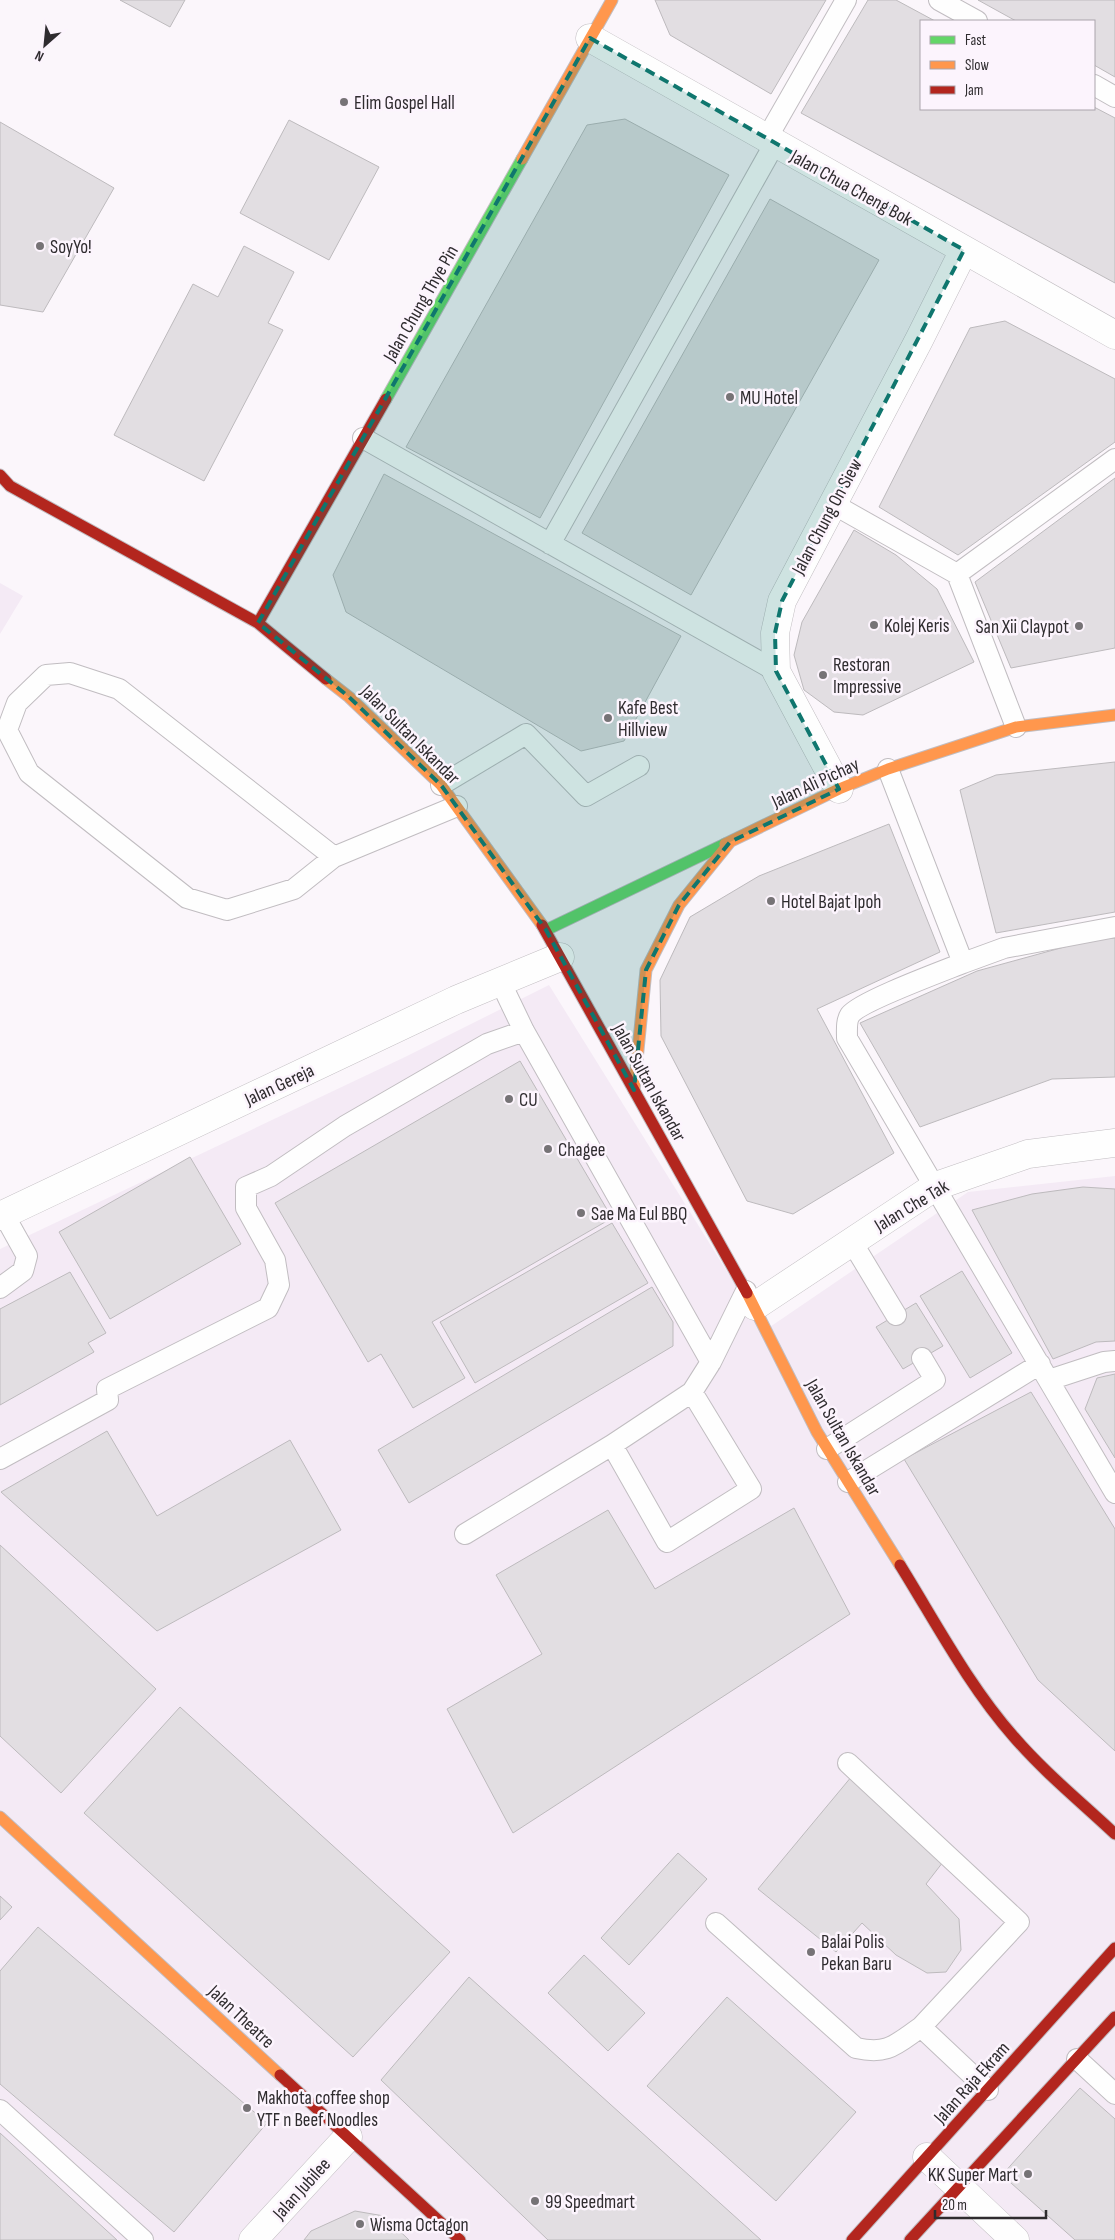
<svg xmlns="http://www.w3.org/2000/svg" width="1115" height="2240" font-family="'Sofia Sans Condensed',sans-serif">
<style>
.built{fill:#f4eaf5}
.building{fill:#e2dee2;stroke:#bdbabd}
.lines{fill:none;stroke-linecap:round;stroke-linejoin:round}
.lane-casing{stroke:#c1bdc1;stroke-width:22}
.street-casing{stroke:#c1bdc1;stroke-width:29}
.fast-casing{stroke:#c1bdc1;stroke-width:13}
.slow-casing{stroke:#c1bdc1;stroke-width:13}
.jam-casing{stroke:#c1bdc1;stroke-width:13}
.lane{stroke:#fefefe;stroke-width:20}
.street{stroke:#fefefe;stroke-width:28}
.fast{stroke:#63d668;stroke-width:11}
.slow{stroke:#ff974d;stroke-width:11}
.jam{stroke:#b3261e;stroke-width:11}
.marked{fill:#0f766e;fill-opacity:0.2;stroke:#0f766e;stroke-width:4;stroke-dasharray:10 6;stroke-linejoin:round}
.poi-dot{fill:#767376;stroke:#fcf4fd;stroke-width:2}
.labels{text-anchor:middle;stroke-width:5;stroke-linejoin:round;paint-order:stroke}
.poi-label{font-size:19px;fill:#2f2c2f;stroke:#fcf4fd;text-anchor:start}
.street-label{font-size:19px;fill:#2f2c2f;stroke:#fcf4fd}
</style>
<rect width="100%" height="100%" fill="#fbf6fb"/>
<path class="built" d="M0 583 23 596 0 634Z
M549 985 764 1331 968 1192 1115 1176V2240H0V1249L405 1057Z"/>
<path class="building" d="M120 0H185L170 27Z
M655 0H826L771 94 670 35Z
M868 0H896L935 21H921V109H1094V107L1115 118V283L801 113Z
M978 0H1115V77L1094 65V21H1016Z
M625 119 729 175 540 518 406 447 587 125Z
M289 120 379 167 329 260 240 213Z
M0 122 114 188 43 312 0 305Z
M770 199 879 260 691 595 582 533Z
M244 246 294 272 268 323 283 330 204 481 114 435 193 284 218 297Z
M1005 321 1115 379V442L958 555 879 507 970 328Z
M384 474 681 636 624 741 581 751 346 612 333 575Z
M1115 478V648L1011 668 975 582Z
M854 530 896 555 937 589 974 662 863 715 834 712 804 690 794 655 802 622Z
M1115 762V912L996 933 960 790 996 775Z
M889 824 940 952 817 1009 894 1153 793 1214 747 1201 661 1036 660 980 690 917 759 876Z
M1097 938H1115V1077L1052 1079 920 1127 860 1023 977 971Z
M520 1061 612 1218 432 1322 465 1378 413 1408 381 1354 368 1362 275 1203Z
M190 1157 241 1244 110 1319 59 1232Z
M1083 1187 1115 1189V1341L1096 1342 1053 1359 972 1210 1032 1194Z
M612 1223 648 1283 475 1383 440 1322Z
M962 1271 1012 1353 970 1378 920 1296Z
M70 1272 106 1333 88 1343 94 1352 0 1405V1309Z
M652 1287 673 1322V1346L409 1503 378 1450Z
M916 1303 943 1346 903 1369 876 1327Z
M1115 1374V1458L1085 1409 1097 1378Z
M1031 1392 1115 1529V1751L1038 1680 904 1459Z
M107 1431 157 1516 290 1440 341 1530 157 1631 1 1492Z
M794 1508 850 1614 513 1833 447 1709 542 1654 496 1575 608 1510 655 1589Z
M0 1545 156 1689 61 1793 0 1736Z
M180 1707 450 1952 353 2057 84 1813Z
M852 1776 943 1862 926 1884 959 1919 961 1950 946 1972 927 1973 896 1955 862 1923 836 1952 758 1889Z
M678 1853 707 1879 629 1965 601 1938Z
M0 1896 12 1907 0 1920Z
M38 1927 267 2123 174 2232 0 2084V1971Z
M584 1955 645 2013 608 2051 548 1993Z
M469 1977 761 2240H548L381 2080Z
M727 1997 856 2112 776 2201 647 2086Z
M1080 2088 1115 2119V2240H1075L1002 2175Z
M0 2133 117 2240H0Z
M355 2211 384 2216 409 2240H304L311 2231Z"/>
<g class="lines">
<g class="lane-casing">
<path id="lane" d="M939 0 977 21
M1094 85 1115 97
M767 138 846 0
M363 438 776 671
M833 504 957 574 1016 727
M550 544 775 143
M957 574 1115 459
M888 769 963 963C943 971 859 1002 850 1015 846 1021 847 1031 847 1038L1115 1493
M441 785 526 734 586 796 639 766
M334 857 119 689 70 673 46 675 17 703 7 730 29 773 187 898 227 910 294 889 334 857 457 806
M963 963 1004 948 1115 927
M500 981 524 1031 711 1362
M852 1242 896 1315
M0 1288 23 1271 27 1256 4 1215
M1049 1380 1104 1362 1115 1361
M692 1392 751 1489 667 1542 612 1445 692 1392 711 1362 746 1291
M827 1449 935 1380 922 1358
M0 1459 108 1400 107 1389 268 1308 279 1285 275 1260 246 1208V1187L271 1176 345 1126 487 1044 524 1031
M848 1482 1040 1364
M465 1534 612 1445
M848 1763 1019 1922 921 2027 988 2090
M716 1923 856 2048C888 2055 895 2045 921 2027
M1077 2059 1115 2094
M0 2110 143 2240"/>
</g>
<g class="street-casing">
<path id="street" d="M590 38 1115 335
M839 789 776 671 775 633 782 601 919 340 964 250
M0 1216 456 1000 560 957
M755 1306 936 1186 1028 1154 1115 1143
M927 2157 1015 2240
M253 2240 348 2137"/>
</g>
<g class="fast-casing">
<path id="fast" d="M386 399 522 159
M546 930 725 844"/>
</g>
<g class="slow-casing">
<path id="slow" d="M522 159 612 0
M326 679 349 697 441 785 542 925
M725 844 839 789 888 769 1016 727 1115 715
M634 1090 646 970 679 905 730 842
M747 1293 817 1432 900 1565
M0 1817 280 2075"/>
</g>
<g class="jam-casing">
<path id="jam" d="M0 475 10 486 258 623 326 679
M258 623 386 399
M542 925 747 1293
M900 1565C936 1623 969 1686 1014 1737 1044 1772 1081 1802 1115 1834
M280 2075 460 2240
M852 2240 1115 1948
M910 2240 1115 2017"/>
</g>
<use href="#lane" class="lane"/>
<use href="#street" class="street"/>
<use href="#fast" class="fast"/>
<use href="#slow" class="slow"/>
<use href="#jam" class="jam"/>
</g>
<path class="marked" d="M590 38 964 250 782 601 775 633 776 671 839 789 730 842 679 905 646 970 634 1090 546 930 441 785 349 697 258 623Z"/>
<g class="poi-dot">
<circle cx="344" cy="102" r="5"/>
<circle cx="40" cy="246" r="5"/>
<circle cx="730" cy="397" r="5"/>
<circle cx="874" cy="625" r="5"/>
<circle cx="1079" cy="626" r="5"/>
<circle cx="823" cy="675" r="5"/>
<circle cx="608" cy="718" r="5"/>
<circle cx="771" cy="901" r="5"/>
<circle cx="509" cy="1099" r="5"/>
<circle cx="548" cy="1149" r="5"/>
<circle cx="581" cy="1213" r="5"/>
<circle cx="811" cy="1952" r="5"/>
<circle cx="247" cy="2108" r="5"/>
<circle cx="1028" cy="2174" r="5"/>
<circle cx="535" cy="2201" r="5"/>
<circle cx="360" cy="2224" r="5"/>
</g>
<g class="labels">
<g class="poi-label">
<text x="354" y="109">Elim Gospel Hall</text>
<text x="50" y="253">SoyYo!</text>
<text x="740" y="404">MU Hotel</text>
<text x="884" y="632">Kolej Keris</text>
<text x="1069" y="633" text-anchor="end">San Xii Claypot</text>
<text x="833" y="671">Restoran<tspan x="833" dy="22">Impressive</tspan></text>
<text x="618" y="714">Kafe Best<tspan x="618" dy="22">Hillview</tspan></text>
<text x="781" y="908">Hotel Bajat Ipoh</text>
<text x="519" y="1106">CU</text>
<text x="558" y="1156">Chagee</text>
<text x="591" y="1220">Sae Ma Eul BBQ</text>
<text x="821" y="1948">Balai Polis<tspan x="821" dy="22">Pekan Baru</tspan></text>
<text x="257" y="2104">Makhota coffee shop<tspan x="257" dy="22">YTF n Beef Noodles</tspan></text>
<text x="1018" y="2181" text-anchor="end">KK Super Mart</text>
<text x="545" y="2208">99 Speedmart</text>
<text x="370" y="2231">Wisma Octagon</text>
</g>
<g class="street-label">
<text transform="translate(852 187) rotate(29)" y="7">Jalan Chua Cheng Bok</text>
<text transform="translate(420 303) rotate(-60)" y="7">Jalan Chung Thye Pin</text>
<text transform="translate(826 516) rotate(-62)" y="7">Jalan Chung On Siew</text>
<text transform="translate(411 734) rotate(45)" y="7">Jalan Sultan Iskandar</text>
<text transform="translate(815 782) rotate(-25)" y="7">Jalan Ali Pichay</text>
<text transform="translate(650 1082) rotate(61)" y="7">Jalan Sultan Iskandar</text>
<text transform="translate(279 1084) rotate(-25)" y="7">Jalan Gereja</text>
<text transform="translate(911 1205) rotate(-31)" y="7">Jalan Che Tak</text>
<text transform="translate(844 1437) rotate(60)" y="7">Jalan Sultan Iskandar</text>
<text transform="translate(242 2016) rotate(43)" y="7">Jalan Theatre</text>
<text transform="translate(971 2082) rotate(-48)" y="7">Jalan Raja Ekram</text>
<text transform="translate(301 2188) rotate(-48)" y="7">Jalan Jubilee</text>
</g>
</g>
<rect x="920" y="20" width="175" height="90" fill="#fcf4fd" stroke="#aaa4ab"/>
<rect x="930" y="36" width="25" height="8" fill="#63d668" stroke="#aaa4ab"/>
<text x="965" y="45" font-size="15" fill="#2f2c2f">Fast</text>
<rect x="930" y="61" width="25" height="8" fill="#ff974d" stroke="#aaa4ab"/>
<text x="965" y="70" font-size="15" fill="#2f2c2f">Slow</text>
<rect x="930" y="86" width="25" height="8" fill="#b3261e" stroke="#aaa4ab"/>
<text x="965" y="95" font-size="15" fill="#2f2c2f">Jam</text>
<g transform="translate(45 45) rotate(207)" stroke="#fcf4fd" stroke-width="4" paint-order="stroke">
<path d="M0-4L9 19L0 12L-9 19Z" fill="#2f2c2f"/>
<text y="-8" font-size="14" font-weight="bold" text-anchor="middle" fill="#2f2c2f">N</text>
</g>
<path d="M935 2210v8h111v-8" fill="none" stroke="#2f2c2f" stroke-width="2.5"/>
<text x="942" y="2210" font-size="15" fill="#2f2c2f" stroke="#fcf4fd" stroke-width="4" paint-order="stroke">20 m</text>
</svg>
